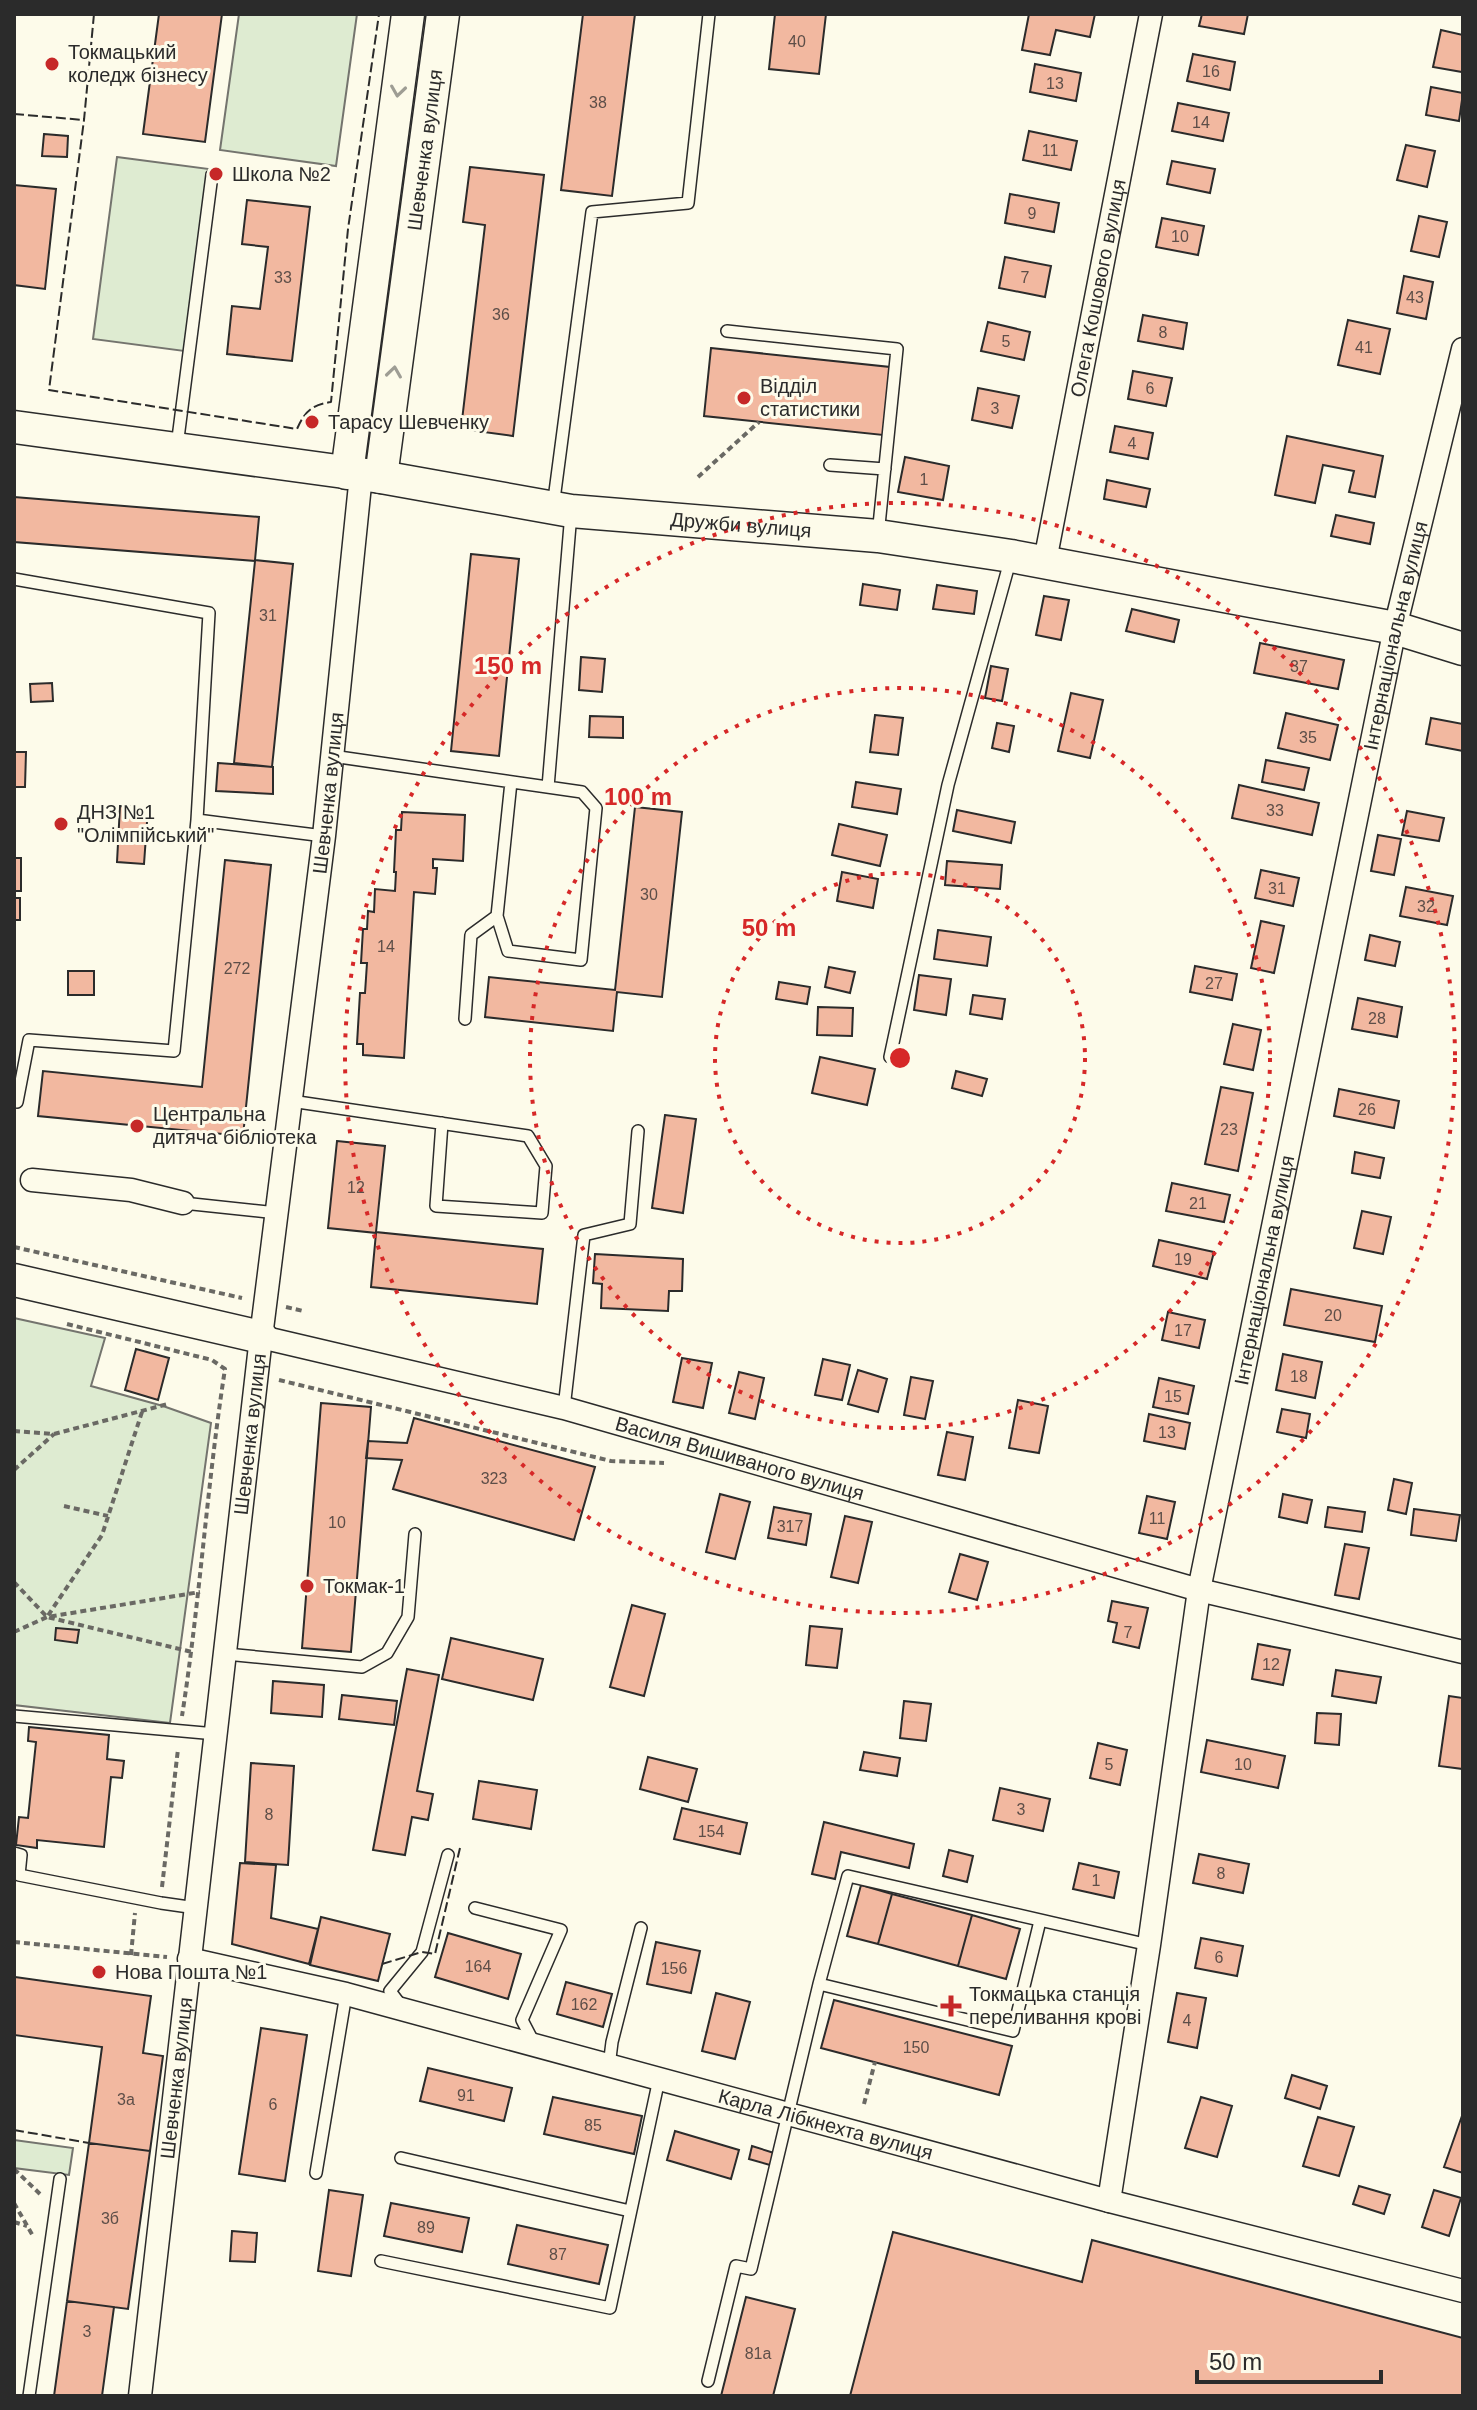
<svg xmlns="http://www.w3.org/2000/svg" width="1477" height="2410" font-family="Helvetica,sans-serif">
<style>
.green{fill:#deebd1;stroke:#74746e;stroke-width:2}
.building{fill:#f2b8a0;stroke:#2b2b2b;stroke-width:2}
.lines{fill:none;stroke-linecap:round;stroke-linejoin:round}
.lane-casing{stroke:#2b2b2b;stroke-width:14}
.street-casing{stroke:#2b2b2b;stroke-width:25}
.secondary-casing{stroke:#2b2b2b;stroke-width:35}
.path{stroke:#6a6964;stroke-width:4;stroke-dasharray:6 4;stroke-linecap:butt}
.lane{stroke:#fdfbea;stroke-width:11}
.street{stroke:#fdfbea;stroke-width:22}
.secondary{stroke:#fdfbea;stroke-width:32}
.fence{stroke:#2b2b2b;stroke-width:2;stroke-dasharray:10 4;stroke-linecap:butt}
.oneway{stroke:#9e9d94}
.ring{fill:none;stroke:#d62828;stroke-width:4;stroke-dasharray:4 8}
.poi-dot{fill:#c62828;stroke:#fdfbea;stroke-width:3}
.labels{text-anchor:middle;stroke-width:6;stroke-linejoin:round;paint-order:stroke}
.number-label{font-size:16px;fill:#5d4e48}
.poi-label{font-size:20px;fill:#2b2b2b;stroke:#fdfbea;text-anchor:start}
.street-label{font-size:20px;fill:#2b2b2b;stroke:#fdfbea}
.centre{fill:#d62828;stroke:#fdfbea;stroke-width:4}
.ring-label{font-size:24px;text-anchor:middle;font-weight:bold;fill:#d62828;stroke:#fdfbea;stroke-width:6;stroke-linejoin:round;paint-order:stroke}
</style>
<rect width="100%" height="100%" fill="#fdfbea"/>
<path class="green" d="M239 14H357L336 166 220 150Z
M117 157 209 169 184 351 93 339Z
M14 1318 105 1338 91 1386 163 1406 211 1423 170 1723 14 1705Z
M14 2140 73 2148 69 2175 14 2168Z"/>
<path class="building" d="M159 14H222L205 142 143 134Z
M583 14H635L612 196 561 190Z
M775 14H826L819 74 769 69Z
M1029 14H1095L1090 37 1056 30 1050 55 1022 50Z
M1202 14H1248L1244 34 1199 26Z
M1441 30 1463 35 1462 72 1433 67Z
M1193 54 1235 62 1230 90 1187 81Z
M1035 64 1081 73 1076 101 1030 92Z
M1431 87 1463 93 1459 121 1426 115Z
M1178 103 1229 113 1223 141 1172 131Z
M1029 131 1077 141 1071 170 1023 160Z
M44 134 68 136 67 157 42 156Z
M1406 145 1435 151 1427 187 1397 180Z
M1172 161 1215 169 1210 193 1167 184Z
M470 167 544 175 513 436 461 429 485 225 463 222Z
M14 185 56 189 45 289 14 285Z
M1010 194 1059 203 1054 232 1005 223Z
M247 200 310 207 292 361 227 354 232 306 260 309 268 247 242 244Z
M1419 216 1447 222 1439 257 1411 251Z
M1162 218 1204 226 1198 255 1156 247Z
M1005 257 1051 266 1045 297 999 288Z
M1404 276 1433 282 1426 319 1397 313Z
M1143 315 1187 323 1183 349 1138 341Z
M1348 320 1390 329 1380 374 1338 365Z
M988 322 1030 332 1024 360 981 351Z
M711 348 890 367 883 435 704 416Z
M1133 371 1172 378 1166 406 1128 399Z
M978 388 1019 396 1012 428 972 420Z
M1115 426 1153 433 1148 459 1110 452Z
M1287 436 1383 456 1375 497 1349 492 1354 471 1323 465 1315 503 1275 495Z
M905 457 949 466 943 500 898 492Z
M1107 480 1150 489 1146 507 1104 499Z
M14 497 259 517 255 560 293 564 272 767 234 763 255 561 14 542Z
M1336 515 1374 523 1370 544 1331 536Z
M471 554 519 559 499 756 451 751Z
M863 584 900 590 897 610 860 605Z
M937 585 977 591 974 614 933 609Z
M1044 596 1069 600 1061 640 1036 635Z
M1132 609 1179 620 1174 642 1126 631Z
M1260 643 1344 660 1338 689 1254 673Z
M581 657 605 659 602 692 579 690Z
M991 666 1008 669 1002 701 985 698Z
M52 683 53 701 31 702 30 684Z
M1071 693 1103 700 1090 758 1058 751Z
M1286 713 1338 725 1330 760 1278 748Z
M875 715 903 718 898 755 870 752Z
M590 716 623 717V738L589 737Z
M1431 718 1463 724V751L1426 744Z
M997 723 1014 726 1009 752 992 748Z
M14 752H26L25 787H14Z
M1266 760 1309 768 1304 790 1262 782Z
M218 763 273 767V794L216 791Z
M856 782 901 789 897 814 852 807Z
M1239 785 1319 803 1312 835 1232 818Z
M120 806 148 808 144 864 117 862Z
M635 807 682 812 662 997 617 992 613 1031 485 1017 489 977 615 990Z
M957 810 1015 822 1011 843 953 831Z
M1407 811 1444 818 1439 841 1402 835Z
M402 812 465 815 463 861 433 859V868H437L435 894 414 892 404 1058 363 1055V1044H357L360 993H365L367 963H361L363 929H367L368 911 374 912 375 889 395 891 396 872H394L396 830H401Z
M839 824 887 835 880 866 832 855Z
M1378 835 1401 839 1394 875 1371 871Z
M14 858H21V891H14Z
M225 860 271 865 243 1136 38 1116 43 1071 202 1087Z
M947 861 1002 865 1000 889 945 885Z
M1261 870 1299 878 1293 906 1255 898Z
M842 872 878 879 873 908 837 901Z
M1406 887 1453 896 1447 925 1400 916Z
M14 898H20V920H14Z
M1261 921 1284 926 1274 973 1251 968Z
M938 930 991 937 987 966 934 959Z
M1370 935 1400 942 1395 966 1365 960Z
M1195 966 1237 974 1232 1000 1190 992Z
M829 967 855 972 850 993 825 987Z
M68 971H94V995H68Z
M919 975 951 979 946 1015 914 1010Z
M779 982 810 987 807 1004 776 999Z
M973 995 1005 999 1002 1019 970 1014Z
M1358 998 1402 1007 1397 1037 1352 1029Z
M818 1007 853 1008 852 1036 817 1035Z
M1233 1024 1261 1030 1253 1070 1224 1064Z
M820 1057 875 1069 867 1105 812 1093Z
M956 1071 987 1079 982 1096 952 1088Z
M1221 1087 1253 1093 1238 1171 1205 1164Z
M1339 1089 1399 1101 1394 1128 1334 1116Z
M665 1115 696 1119 683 1213 652 1208Z
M337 1141 385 1146 376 1232 543 1249 537 1304 371 1287 376 1233 328 1228Z
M1355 1152 1384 1158 1380 1178 1352 1173Z
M1172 1183 1230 1195 1224 1222 1166 1211Z
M1362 1211 1391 1217 1383 1254 1354 1248Z
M1159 1240 1214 1252 1207 1279 1153 1266Z
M595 1254 683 1259 682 1291H669L668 1311 601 1308 602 1284 593 1283Z
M1291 1289 1382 1306 1375 1342 1284 1325Z
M1168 1312 1205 1320 1199 1348 1162 1340Z
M136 1349 169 1358 158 1400 125 1390Z
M1283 1354 1322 1362 1315 1398 1276 1390Z
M682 1358 712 1363 703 1408 673 1402Z
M823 1359 850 1365 842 1400 815 1395Z
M858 1370 887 1379 878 1412 848 1404Z
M739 1372 764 1378 755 1419 729 1413Z
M911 1377 933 1381 925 1419 904 1415Z
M1159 1378 1194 1386 1188 1414 1153 1407Z
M1018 1400 1048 1406 1039 1453 1009 1448Z
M321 1403 371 1407 351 1652 302 1648Z
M1282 1409 1310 1414 1306 1438 1277 1432Z
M1149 1414 1190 1423 1185 1449 1144 1441Z
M414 1418 595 1467 574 1540 393 1489 402 1460 366 1458 368 1441 407 1443Z
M947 1432 973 1437 965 1480 938 1475Z
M1394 1479 1412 1483 1406 1514 1388 1510Z
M720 1494 750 1502 735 1559 706 1552Z
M1283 1494 1312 1500 1307 1523 1279 1517Z
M1147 1496 1175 1502 1167 1539 1139 1533Z
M774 1507 811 1514 806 1545 768 1538Z
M1328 1507 1365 1512 1362 1532 1325 1527Z
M1414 1509 1460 1515 1456 1541 1411 1535Z
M845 1516 872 1522 858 1583 831 1577Z
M1345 1544 1369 1548 1359 1599 1335 1595Z
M960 1554 988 1562 977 1600 949 1592Z
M1112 1601 1148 1608 1139 1648 1113 1642 1117 1623 1108 1621Z
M632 1605 665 1614 644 1696 610 1687Z
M810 1626 842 1629 837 1668 806 1665Z
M56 1628 79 1630 77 1643 55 1640Z
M451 1638 543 1659 533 1700 442 1679Z
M1258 1644 1290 1650 1283 1685 1252 1679Z
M407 1669 439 1675 417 1791 433 1794 428 1820 412 1817 405 1855 373 1850Z
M1336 1670 1381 1677 1376 1703 1332 1696Z
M273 1681 324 1685 322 1717 271 1713Z
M342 1695 397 1701 394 1725 339 1719Z
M1449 1696 1463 1698V1769L1439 1766Z
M904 1701 931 1704 926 1741 900 1738Z
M1317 1713 1341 1714 1339 1745 1315 1743Z
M29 1727 109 1735 107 1759 124 1761 122 1778 111 1777 104 1847 37 1840V1848L16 1845 19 1817 28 1818 36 1742 28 1741Z
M1207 1740 1285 1756 1278 1788 1201 1772Z
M1098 1743 1127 1750 1120 1785 1090 1778Z
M864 1752 900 1758 897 1776 860 1770Z
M648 1757 697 1769 688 1802 640 1789Z
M251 1763 294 1766 288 1865 245 1862Z
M479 1781 537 1790 531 1829 473 1819Z
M1000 1788 1050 1799 1043 1831 993 1820Z
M682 1808 747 1823 740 1854 674 1839Z
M824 1822 914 1844 909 1868 841 1852 835 1879 812 1874Z
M949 1850 973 1856 967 1882 943 1876Z
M1199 1854 1249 1864 1243 1893 1193 1883Z
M240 1863 276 1865 271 1918 318 1929 309 1964 232 1944Z
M1079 1863 1119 1872 1114 1898 1073 1889Z
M861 1885 892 1894 878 1944 847 1936Z
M892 1894 972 1915 958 1966 878 1944Z
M972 1915 1020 1929 1006 1979 958 1966Z
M321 1917 390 1934 378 1981 310 1965Z
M448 1933 521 1954 508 1999 435 1977Z
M1201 1938 1243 1946 1237 1976 1195 1968Z
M656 1942 700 1951 691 1993 647 1984Z
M15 1977 151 1996 143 2053 163 2056 150 2151 89 2143 102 2047 14 2035Z
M566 1982 612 1994 603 2027 557 2014Z
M716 1993 750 2002 735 2059 702 2051Z
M1177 1993 1206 1998 1197 2048 1168 2042Z
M834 2000 1012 2046 999 2095 821 2048Z
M261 2028 307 2035 285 2181 239 2174Z
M428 2068 512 2088 504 2121 420 2101Z
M1292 2075 1327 2086 1320 2109 1285 2098Z
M553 2097 642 2116 634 2154 544 2134Z
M1201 2097 1232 2106 1217 2157 1185 2148Z
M1463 2113V2173L1444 2167Z
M1318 2117 1354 2127 1339 2176 1303 2166Z
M675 2131 739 2150 731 2179 667 2160Z
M89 2143 150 2151 128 2309 67 2301Z
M752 2146 774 2153 770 2165 749 2159Z
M1359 2186 1390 2195 1384 2214 1353 2204Z
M329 2190 363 2195 351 2276 318 2271Z
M1434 2190 1461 2198 1449 2236 1422 2227Z
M391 2203 469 2218 462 2252 384 2236Z
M517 2225 608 2245 599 2284 508 2264Z
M232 2231 257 2233 255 2262 230 2261Z
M893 2232 1082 2282 1092 2240 1463 2338V2396H850Z
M746 2297 795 2309 773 2396H721Z
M67 2301 114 2307 102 2396H54Z"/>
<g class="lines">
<g class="lane-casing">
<path id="lane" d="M727 331 897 349 878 535
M177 446 212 175
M830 465 885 469
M553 507 592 212 688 203 709 14
M14 579 209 613 197 820 174 1051 29 1040 17 1102 14 1101
M332 756 582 792 596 808 581 960 508 951 497 916 511 782
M548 787 571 513
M197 820 324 836
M465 1019 471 935 497 916
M890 1057 948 785 1010 561
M291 1101 528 1136 546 1166 542 1213 436 1206 442 1123
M183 1203 277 1213
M564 1408 584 1235 630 1224 638 1131
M226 1654 362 1667 387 1653 408 1617 415 1534
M14 1716 216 1734
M14 1853 21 1855 19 1875 161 1903 196 1908
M475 1908 561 1930 522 2020 535 2045
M819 1984 1013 2031 1040 1921
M402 2007 390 1991 422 1952 448 1855
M609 2066 612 2042 641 1928
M401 2158 630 2211
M316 2173 346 1994
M381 2261 610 2308 659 2079
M708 2381 736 2266 751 2269 819 1984 848 1876 1149 1945
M29 2396 60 2179"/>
</g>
<g class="street-casing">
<g id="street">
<path id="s1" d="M1045 561 1151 14"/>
<path d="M32 1180 131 1190 183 1203"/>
<path id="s2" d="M261 1337 564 1408 1199 1590 1463 1652"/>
<path id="s3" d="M189 1959 346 1994 1109 2201 1463 2291"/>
<path id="s4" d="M1109 2201 1149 1945 1199 1590 1395 628 1463 349"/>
<path id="s5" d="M140 2396 261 1337 324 836 361 475"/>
</g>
</g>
<g class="secondary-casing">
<g id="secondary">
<path id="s6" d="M14 427 381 477 571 511 878 536 1011 556 1395 628 1463 649"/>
<path d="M347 473 408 14"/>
<path id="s7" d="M381 477 443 14"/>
<path d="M14 1280 261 1337"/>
</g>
</g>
<path class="path" d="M698 477 759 422
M14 1247 242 1298
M286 1307 303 1311
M67 1324 212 1360 225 1369C207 1484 200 1601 182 1716
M279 1380 611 1461 664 1463
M142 1412 102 1535 47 1617 192 1652
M14 1431 54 1434 168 1404
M14 1470 54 1434
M64 1506 108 1516
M14 1582 47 1617
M14 1632 47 1617 200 1592
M162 1887 178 1749
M14 1942 167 1957
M131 1955 135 1913
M864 2104 875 2062
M14 2169 40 2194
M14 2203 33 2236
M14 2222 27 2226"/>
<use href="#lane" class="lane"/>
<use href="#street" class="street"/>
<use href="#secondary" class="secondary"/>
<path class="fence" d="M94 14 84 120 49 390 297 429C305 411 312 405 331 402L348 229 379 14
M14 114 84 120V118
M382 1964 422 1952 435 1954 460 1848
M14 2130 89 2143"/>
</g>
<defs><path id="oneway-chevron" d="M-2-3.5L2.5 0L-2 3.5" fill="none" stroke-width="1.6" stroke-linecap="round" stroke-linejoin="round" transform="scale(2)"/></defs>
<g class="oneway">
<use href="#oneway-chevron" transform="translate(398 91) rotate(98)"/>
<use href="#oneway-chevron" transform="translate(394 372) rotate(-82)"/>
</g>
<g class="ring">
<circle cx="900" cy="1058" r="185"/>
<circle cx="900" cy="1058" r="370"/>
<circle cx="900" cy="1058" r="555"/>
</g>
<g class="poi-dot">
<circle cx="52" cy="64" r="8"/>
<circle cx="216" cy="174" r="8"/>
<circle cx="744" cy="398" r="8"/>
<circle cx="312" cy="422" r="8"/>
<circle cx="61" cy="824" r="8"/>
<circle cx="137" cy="1126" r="8"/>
<circle cx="307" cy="1586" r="8"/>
<circle cx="99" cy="1972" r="8"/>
<path d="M947 1994h8v8h8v8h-8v8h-8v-8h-8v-8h8z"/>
</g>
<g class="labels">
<g class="number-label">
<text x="797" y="47">40</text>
<text x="1211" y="77">16</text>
<text x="1055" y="89">13</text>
<text x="598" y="108">38</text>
<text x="1201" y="128">14</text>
<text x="1050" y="156">11</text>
<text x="1032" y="219">9</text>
<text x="1180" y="242">10</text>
<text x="283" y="283">33</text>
<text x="1025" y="283">7</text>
<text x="1415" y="303">43</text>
<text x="501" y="320">36</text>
<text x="1163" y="338">8</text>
<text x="1006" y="347">5</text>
<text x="1364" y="353">41</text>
<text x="1150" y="394">6</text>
<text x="995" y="414">3</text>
<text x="1132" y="449">4</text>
<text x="924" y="485">1</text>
<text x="268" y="621">31</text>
<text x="1299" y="672">37</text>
<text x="1308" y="743">35</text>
<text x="1275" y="816">33</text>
<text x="1277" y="894">31</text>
<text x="649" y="900">30</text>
<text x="1426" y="912">32</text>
<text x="386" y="952">14</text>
<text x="237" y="974">272</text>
<text x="1214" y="989">27</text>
<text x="1377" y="1024">28</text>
<text x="1367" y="1115">26</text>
<text x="1229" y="1135">23</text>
<text x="356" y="1193">12</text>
<text x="1198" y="1209">21</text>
<text x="1183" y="1265">19</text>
<text x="1333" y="1321">20</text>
<text x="1183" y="1336">17</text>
<text x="1299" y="1382">18</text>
<text x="1173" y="1402">15</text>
<text x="1167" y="1438">13</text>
<text x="494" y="1484">323</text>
<text x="1157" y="1524">11</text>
<text x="337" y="1528">10</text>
<text x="790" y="1532">317</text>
<text x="1128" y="1638">7</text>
<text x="1271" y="1670">12</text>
<text x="1109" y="1770">5</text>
<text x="1243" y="1770">10</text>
<text x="1021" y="1815">3</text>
<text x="269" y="1820">8</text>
<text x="711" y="1837">154</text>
<text x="1221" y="1879">8</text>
<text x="1096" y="1886">1</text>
<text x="1219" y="1963">6</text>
<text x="478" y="1972">164</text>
<text x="674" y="1974">156</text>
<text x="584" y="2010">162</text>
<text x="1187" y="2026">4</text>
<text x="916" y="2053">150</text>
<text x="466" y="2101">91</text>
<text x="126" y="2105">3а</text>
<text x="273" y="2110">6</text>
<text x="593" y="2131">85</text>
<text x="110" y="2224">3б</text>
<text x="426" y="2233">89</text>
<text x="558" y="2260">87</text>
<text x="87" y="2337">3</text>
<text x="758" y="2359">81а</text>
</g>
<g class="poi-label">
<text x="68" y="59">Токмацький<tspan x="68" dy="23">коледж бізнесу</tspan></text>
<text x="232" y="181">Школа №2</text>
<text x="760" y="393">Відділ<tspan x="760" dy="23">статистики</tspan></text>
<text x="328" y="429">Тарасу Шевченку</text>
<text x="77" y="819">ДНЗ №1<tspan x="77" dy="23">"Олімпійський"</tspan></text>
<text x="153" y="1121">Центральна<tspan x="153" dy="23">дитяча бібліотека</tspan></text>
<text x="323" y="1593">Токмак-1</text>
<text x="115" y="1979">Нова Пошта №1</text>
<text x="969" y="2001">Токмацька станція<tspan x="969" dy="23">переливання крові</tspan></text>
</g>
<g class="street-label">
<text dy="7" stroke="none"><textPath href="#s7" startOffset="330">Шевченка вулиця</textPath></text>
<text dy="7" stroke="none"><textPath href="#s1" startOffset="278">Олега Кошового вулиця</textPath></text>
<text dy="7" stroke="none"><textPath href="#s6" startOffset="734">Дружби вулиця</textPath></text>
<text dy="7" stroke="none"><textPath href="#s4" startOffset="1592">Інтернаціональна вулиця</textPath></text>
<text dy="7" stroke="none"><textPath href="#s5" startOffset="1614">Шевченка вулиця</textPath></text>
<text dy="7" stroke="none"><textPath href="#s4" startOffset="944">Інтернаціональна вулиця</textPath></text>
<text dy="7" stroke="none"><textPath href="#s5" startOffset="968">Шевченка вулиця</textPath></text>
<text dy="7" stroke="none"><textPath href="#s2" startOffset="494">Василя Вишиваного вулиця</textPath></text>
<text dy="7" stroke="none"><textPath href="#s5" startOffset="320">Шевченка вулиця</textPath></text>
<text dy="7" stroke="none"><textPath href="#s3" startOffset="658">Карла Лібкнехта вулиця</textPath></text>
</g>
</g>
<circle cx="900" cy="1058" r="12" class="centre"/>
<g class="ring-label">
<text x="508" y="674">150 m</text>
<text x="638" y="805">100 m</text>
<text x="769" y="936">50 m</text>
</g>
<rect width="1477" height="2410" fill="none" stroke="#2b2b2b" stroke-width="32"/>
<path d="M1197 2370v12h184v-12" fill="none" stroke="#2b2b2b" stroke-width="4"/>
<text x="1209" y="2370" font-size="24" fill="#2b2b2b" stroke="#fdfbea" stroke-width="6" paint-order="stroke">50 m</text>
</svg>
